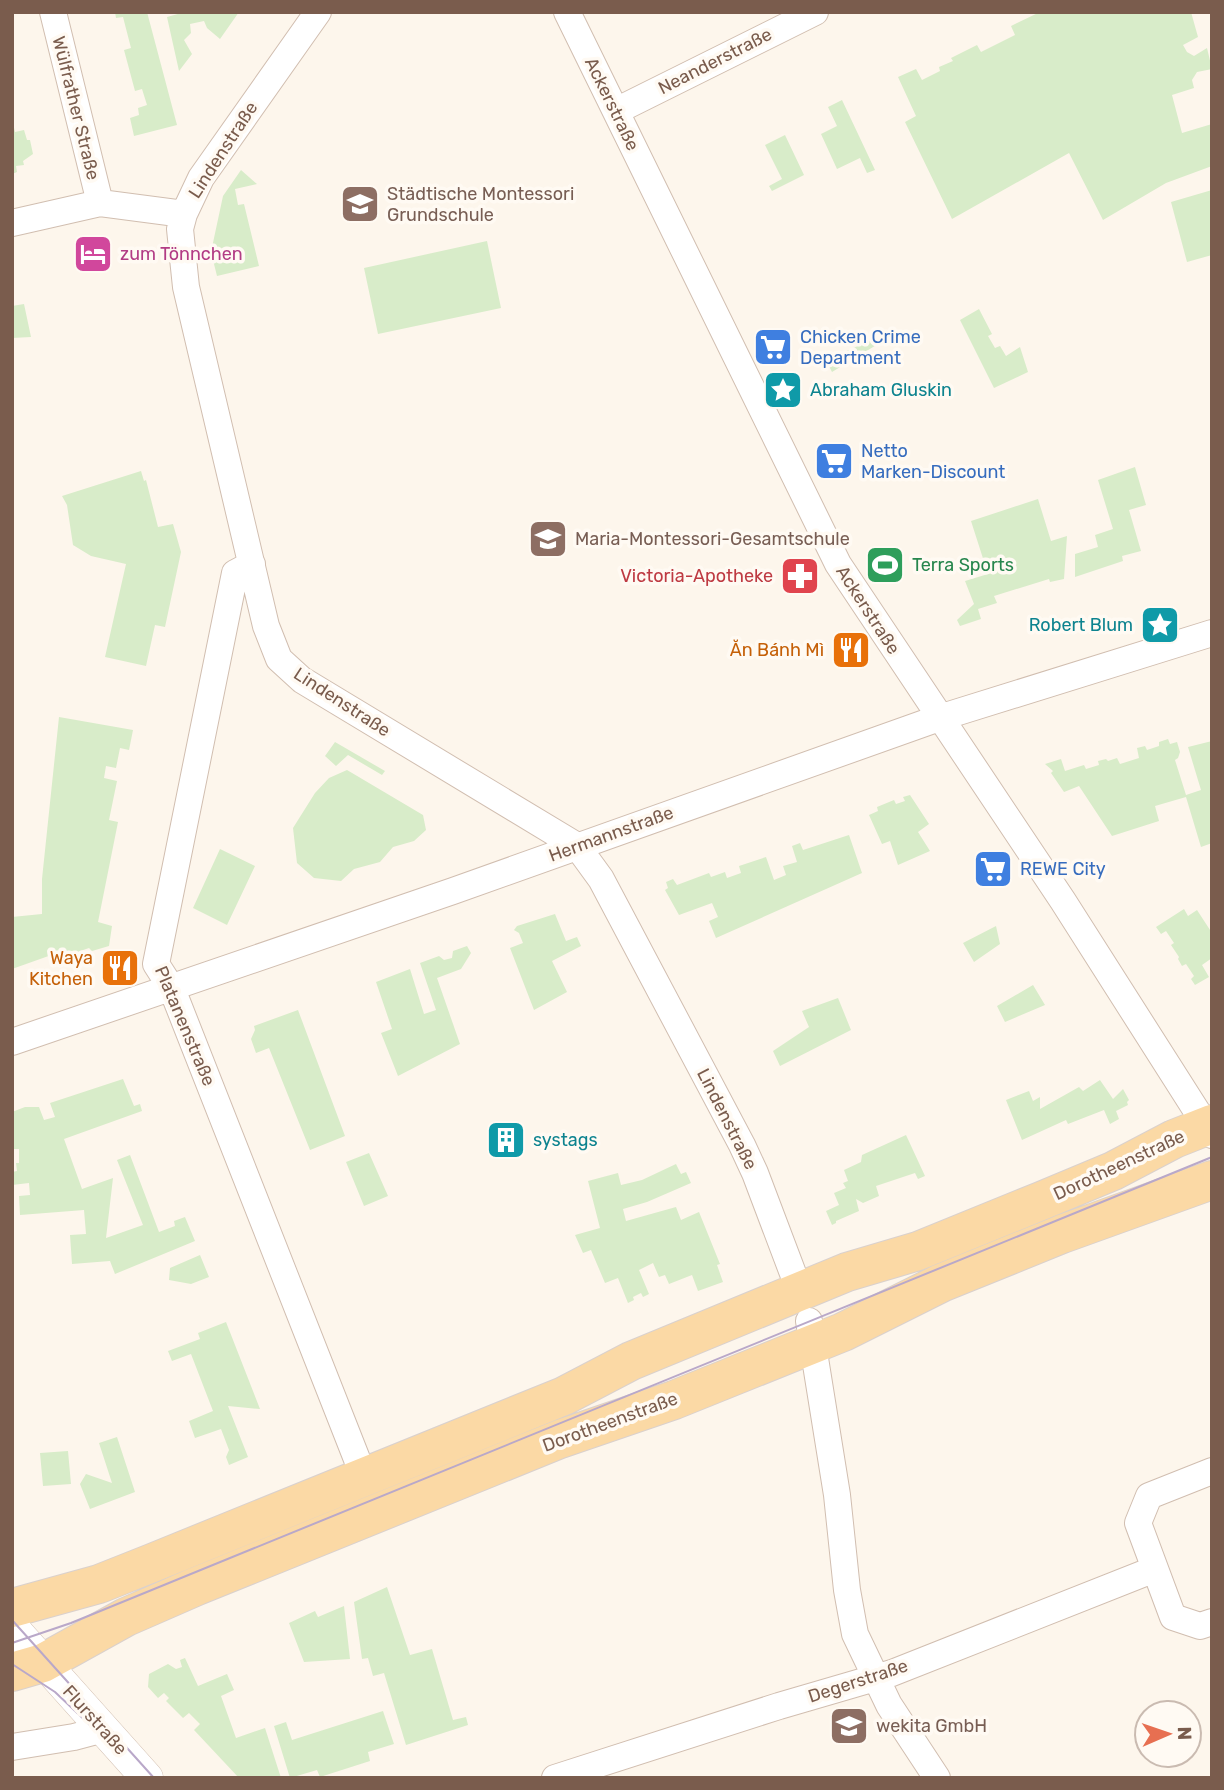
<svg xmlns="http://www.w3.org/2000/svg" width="1224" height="1790" font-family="Rubik,sans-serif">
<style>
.green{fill:#d8ecc9}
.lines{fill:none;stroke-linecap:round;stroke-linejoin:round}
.minor-casing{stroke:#d1beb0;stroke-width:28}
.tertiary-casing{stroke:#d1beb0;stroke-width:33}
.primary-casing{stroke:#dad1cd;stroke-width:40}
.minor{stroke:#fff;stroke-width:26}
.tertiary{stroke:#fff;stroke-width:32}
.primary{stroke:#fbd9a5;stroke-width:38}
.tram{stroke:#b9a8c9;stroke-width:2}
.labels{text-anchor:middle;stroke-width:7;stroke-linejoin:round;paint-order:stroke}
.street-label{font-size:18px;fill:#7a5c4d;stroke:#fffaf3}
.education-label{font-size:18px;fill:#785e54;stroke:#fffaf3;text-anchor:start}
.hotel-label{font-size:18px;fill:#b23c85;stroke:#fffaf3;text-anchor:start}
.shop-label{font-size:18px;fill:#366cbe;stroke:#fffaf3;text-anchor:start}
.culture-label{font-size:18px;fill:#0d838f;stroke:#fffaf3;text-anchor:start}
.leisure-label{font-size:18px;fill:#27864d;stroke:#fffaf3;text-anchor:start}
.health-label{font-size:18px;fill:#be3a42;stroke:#fffaf3;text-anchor:end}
.food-label{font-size:18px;fill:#c56008;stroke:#fffaf3;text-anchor:end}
</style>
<rect width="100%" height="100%" fill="#fdf6ec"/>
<path class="green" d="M115 12H147L177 125 134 136 130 118 139 115 138 108 147 105 142 89 135 91 124 50 131 48 123 17 116 18Z
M185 12H239L220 39 207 28 204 21 190 24 191 33 184 40 192 54 179 71 167 17Z
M1040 12H1191L1198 37 1183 45 1187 52 1194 56 1207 48 1212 69 1197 72 1192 80 1194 88 1172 95 1182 133 1212 124V166L1166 183 1103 220 1069 153 952 219 905 122 916 116 898 77 916 69 922 80 940 71 939 67 953 61 951 58 977 45 981 52 1015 35 1011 26Z
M842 100 875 170 867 173 860 158 837 169 821 134 837 126 828 107Z
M12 119 15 132 24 130 27 140H30L33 154 23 161 24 165 16 166 17 172 12 174Z
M785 135 804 175 772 191 769 186 782 179 765 145Z
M241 170 257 184 235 189 238 205 244 204 259 266 217 276 211 252 223 196Z
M1212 190V255L1187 262 1171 202Z
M487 241 501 308 378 334 364 268Z
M24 304 31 337 12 338V306Z
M979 309 992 334 988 336 995 348 1000 346 1006 356 1020 347 1028 372 994 388 960 320Z
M874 339 878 344 832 372 826 360Z
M1135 467 1146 505 1129 510 1141 551 1122 556 1123 561 1075 577V554L1098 547 1095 535 1113 529 1098 480Z
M141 471 144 481 146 480 158 527 173 524 181 552 165 627 155 625 146 666 105 657 126 564 91 556 73 545 67 505 62 496Z
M1038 499 1051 541 1067 536 1064 579 1050 582 1049 579 994 596 997 603 978 609 981 619 960 626 957 620 974 604 965 581 988 574 971 521Z
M59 717 133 730 129 750 120 748 116 768 106 766 104 778 117 781 109 820 118 822 98 922 112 926 109 946 92 951 89 948 60 958 57 953 12 969V917L42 914V879Z
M1168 739 1170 744 1177 742 1180 752 1178 758 1175 760 1186 795 1201 790 1188 747 1212 741V843L1201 847 1186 797 1155 806 1159 821 1112 836 1079 786 1064 792 1051 773 1053 771 1045 764 1061 759 1065 771 1084 765 1086 769 1099 765 1098 761 1106 759 1108 761 1117 758 1120 764 1139 758 1137 748 1145 746 1147 750 1159 746V742Z
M335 742 385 771 382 775 348 755 336 766 325 756Z
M347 770 423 815 426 830 414 841 393 847 380 862 354 869 341 881 314 878 297 863 293 828 315 793 329 778Z
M910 795 929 824 918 832 930 851 898 865 890 841 882 844 869 815 878 811 877 807 894 800 896 804 905 801 903 797Z
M849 835 862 873 716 938 709 921 718 917 712 903 679 915 665 890 668 888 666 882 673 879 677 885 709 873 711 877 725 872 727 878 741 873 739 866 766 857 774 880 786 875 783 866 797 862 792 846 800 843 803 850Z
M220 849 255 866 227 925 193 908Z
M1184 909 1188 916 1197 910 1212 933V958L1202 965 1209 977 1195 985 1191 979 1194 976 1186 964 1182 966 1178 959 1179 957 1171 945 1174 943 1166 931 1161 934 1156 927Z
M555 914 566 941 577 937 581 946 552 961 567 992 534 1010 510 948 523 943 519 933 514 930 517 926Z
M996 926 1000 944 974 962 963 943Z
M467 946 471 953 461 969 437 978 460 1044 398 1076 381 1033 392 1029 376 982 410 969 424 1014 436 1010 420 963 439 956 444 960 452 958 453 951Z
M1033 985 1045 1005 1005 1022 997 1006Z
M838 998 851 1030 780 1066 773 1051 809 1027 802 1011Z
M298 1010 345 1136 310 1150 269 1048 256 1053 251 1039 255 1030 254 1026Z
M123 1079 134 1106 140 1104 142 1111 64 1139 82 1189 113 1178 106 1238 143 1225 117 1160 130 1155 159 1232 175 1226 174 1221 185 1217 195 1241 115 1274 110 1261 72 1264 70 1235 86 1234 84 1210 20 1215 19 1196 30 1195 29 1183 12 1185V1172L17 1171 16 1163H19V1149H12V1112L25 1107H39L44 1120 55 1117 50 1103Z
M1100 1080 1113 1099 1123 1089 1129 1100 1127 1102 1128 1105 1116 1111 1119 1119 1110 1124 1104 1110 1068 1124 1066 1120 1022 1140 1006 1100 1029 1091 1033 1101 1040 1097V1109L1079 1087 1083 1091Z
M906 1135 925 1176 918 1179 915 1173 876 1186 879 1196 863 1203 856 1199 859 1211 836 1221V1223L832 1225 826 1211 839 1205 834 1193 846 1188 843 1183 848 1181 844 1170 861 1162 862 1155Z
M369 1153 388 1196 364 1206 346 1162Z
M676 1164 681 1174 686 1172 691 1183 647 1202 623 1209 626 1221 676 1207 681 1220 699 1212 720 1264 717 1265 723 1282 698 1291 692 1275 669 1284 665 1275 659 1277 653 1263 639 1270 649 1294 643 1297 641 1293 633 1297 634 1300 628 1303 618 1278 605 1283 591 1250 583 1253 575 1235 600 1228 588 1181 618 1173 621 1185 642 1180Z
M200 1255 209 1277 191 1284 169 1280 170 1268Z
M226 1322 260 1409 228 1406 248 1457 229 1465 226 1457 229 1450 221 1429 195 1438 189 1421 213 1411 191 1354 172 1361 168 1351 200 1339 198 1333Z
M117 1437 135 1492 90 1509 80 1484 86 1474 112 1483 99 1443Z
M68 1451 71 1484 43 1486 40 1453Z
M387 1587 410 1655 432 1649 453 1720 466 1717 468 1725 406 1745 384 1673 373 1676 368 1658 362 1659 354 1602Z
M344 1606 350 1659 304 1662 289 1623 315 1611 318 1617Z
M185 1658 198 1686 227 1674 234 1690 221 1696 236 1738 265 1728 281 1778H239L194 1730 200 1724 189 1713 183 1718 166 1701 169 1698 164 1693 158 1698 148 1687 149 1674 168 1664 176 1669 182 1667 180 1660Z
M383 1711 394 1744 368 1752 370 1761 320 1777 317 1770 290 1778 274 1726 286 1722 292 1740Z"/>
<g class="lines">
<g class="minor-casing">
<path id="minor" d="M53 12 100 203
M318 12 201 178 184 214 180 229 186 287 266 626 279 659 302 680 577 846 601 879 742 1145 755 1173 800 1292
M567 12 838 564 1063 901 1212 1135
M616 111 815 12
M12 223 100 203 184 214
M252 564 235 573 156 964 172 989 364 1477
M12 1042 453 891 939 718 1212 633
M809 1321 837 1495 847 1590 855 1634 889 1705 937 1778
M1212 1471 1149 1496 1138 1523 1173 1617 1200 1626 1212 1622
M12 1747 74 1737 104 1729
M555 1778 779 1706 892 1673 1155 1569"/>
</g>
<g class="tertiary-casing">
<path id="tertiary" d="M12 1627 147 1778"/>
</g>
<g class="primary-casing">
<path id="primary" d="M12 1608 99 1584 152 1563 564 1396 631 1361 847 1272 918 1251 1041 1201 1113 1171 1174 1139 1212 1124
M12 1672 43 1663 126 1617 197 1586 560 1439 674 1400 843 1332 941 1283 1062 1234 1212 1180"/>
</g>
<use href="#minor" class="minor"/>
<use href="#tertiary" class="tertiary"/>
<use href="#primary" class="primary"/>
<path class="tram" d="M12 1620 154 1778
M12 1643 71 1623 1212 1157
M12 1664 55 1692 109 1743"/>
</g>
<defs>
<g id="school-square" transform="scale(2.0125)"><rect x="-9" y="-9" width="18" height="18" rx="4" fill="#8d6e63" stroke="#fffaf3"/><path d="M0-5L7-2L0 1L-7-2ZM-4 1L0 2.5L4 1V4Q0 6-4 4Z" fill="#fff"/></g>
<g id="hotel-square" transform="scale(2.0125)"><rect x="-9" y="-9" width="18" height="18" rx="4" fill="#d1479c" stroke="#fffaf3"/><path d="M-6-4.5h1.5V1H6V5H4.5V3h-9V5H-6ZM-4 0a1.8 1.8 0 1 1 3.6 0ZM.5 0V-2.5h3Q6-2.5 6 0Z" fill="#fff"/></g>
<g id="supermarket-square" transform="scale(2.0125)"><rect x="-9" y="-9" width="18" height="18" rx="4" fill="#3f7fe0" stroke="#fffaf3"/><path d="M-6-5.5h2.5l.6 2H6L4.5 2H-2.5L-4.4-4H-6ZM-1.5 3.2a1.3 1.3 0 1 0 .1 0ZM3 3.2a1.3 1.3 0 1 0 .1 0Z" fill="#fff"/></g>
<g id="sight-square" transform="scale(2.0125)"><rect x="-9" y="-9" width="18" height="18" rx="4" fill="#0f9aa8" stroke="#fffaf3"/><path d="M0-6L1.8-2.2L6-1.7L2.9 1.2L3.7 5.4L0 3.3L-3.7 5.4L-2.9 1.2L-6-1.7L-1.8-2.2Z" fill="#fff"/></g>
<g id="stadium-square" transform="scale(2.0125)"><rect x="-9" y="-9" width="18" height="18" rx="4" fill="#2e9e5b" stroke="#fffaf3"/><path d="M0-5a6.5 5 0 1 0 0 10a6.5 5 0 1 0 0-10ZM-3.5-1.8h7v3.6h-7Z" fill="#fff"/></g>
<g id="pharmacy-square" transform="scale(2.0125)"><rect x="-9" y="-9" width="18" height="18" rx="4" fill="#e0444e" stroke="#fffaf3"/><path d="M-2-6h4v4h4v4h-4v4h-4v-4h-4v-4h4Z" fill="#fff"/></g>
<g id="restaurant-square" transform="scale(2.0125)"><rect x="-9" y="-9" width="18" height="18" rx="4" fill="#e8710a" stroke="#fffaf3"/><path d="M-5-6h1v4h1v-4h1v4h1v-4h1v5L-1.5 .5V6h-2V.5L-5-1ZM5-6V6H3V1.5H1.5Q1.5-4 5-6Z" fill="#fff"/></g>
<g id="building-square" transform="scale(2.0125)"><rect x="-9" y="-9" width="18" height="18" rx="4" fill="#0f9aa8" stroke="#fffaf3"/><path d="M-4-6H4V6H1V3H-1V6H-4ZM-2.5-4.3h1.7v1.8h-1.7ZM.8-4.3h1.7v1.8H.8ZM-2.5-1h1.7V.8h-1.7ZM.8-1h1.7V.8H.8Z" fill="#fff"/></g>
</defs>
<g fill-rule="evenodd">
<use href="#school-square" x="360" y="204"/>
<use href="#hotel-square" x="93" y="254"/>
<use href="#supermarket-square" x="773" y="347"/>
<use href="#sight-square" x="783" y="390"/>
<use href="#supermarket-square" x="834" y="461"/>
<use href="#school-square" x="548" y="539"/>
<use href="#stadium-square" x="885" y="565"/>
<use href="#pharmacy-square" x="800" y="576"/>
<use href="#sight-square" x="1160" y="625"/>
<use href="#restaurant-square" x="851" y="650"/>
<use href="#supermarket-square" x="993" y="869"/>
<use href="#restaurant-square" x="120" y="968"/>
<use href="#building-square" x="506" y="1140"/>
<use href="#school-square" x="849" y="1726"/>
</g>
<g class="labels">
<g class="street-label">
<text transform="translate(715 61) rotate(-27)" y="6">Neanderstraße</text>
<text transform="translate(612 104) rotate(64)" y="6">Ackerstraße</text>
<text transform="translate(76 108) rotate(76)" y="6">Wülfrather Straße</text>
<text transform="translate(223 150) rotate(-57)" y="6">Lindenstraße</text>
<text transform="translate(868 610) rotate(57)" y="6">Ackerstraße</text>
<text transform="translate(342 702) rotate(33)" y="6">Lindenstraße</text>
<text transform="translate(611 834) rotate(-20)" y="6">Hermannstraße</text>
<text transform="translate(185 1026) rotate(67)" y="6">Platanenstraße</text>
<text transform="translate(727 1119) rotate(63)" y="6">Lindenstraße</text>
<text transform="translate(1119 1165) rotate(-25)" y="6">Dorotheenstraße</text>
<text transform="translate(610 1422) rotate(-20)" y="6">Dorotheenstraße</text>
<text transform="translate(858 1681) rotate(-18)" y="6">Degerstraße</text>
<text transform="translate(95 1720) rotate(48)" y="6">Flurstraße</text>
</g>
<g class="education-label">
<text x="387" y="200">Städtische Montessori<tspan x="387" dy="21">Grundschule</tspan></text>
<text x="575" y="545">Maria-Montessori-Gesamtschule</text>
<text x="876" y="1732">wekita GmbH</text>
</g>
<g class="hotel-label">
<text x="120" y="260">zum Tönnchen</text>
</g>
<g class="shop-label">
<text x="800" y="343">Chicken Crime<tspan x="800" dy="21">Department</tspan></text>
<text x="861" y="457">Netto<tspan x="861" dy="21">Marken-Discount</tspan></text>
<text x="1020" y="875">REWE City</text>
</g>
<g class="culture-label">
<text x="810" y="396">Abraham Gluskin</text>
<text x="1133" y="631" text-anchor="end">Robert Blum</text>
<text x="533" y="1146">systags</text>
</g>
<g class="leisure-label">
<text x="912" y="571">Terra Sports</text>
</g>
<g class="health-label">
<text x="773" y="582">Victoria-Apotheke</text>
</g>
<g class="food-label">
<text x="824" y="656">Ăn Bánh Mì</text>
<text x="93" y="964">Waya<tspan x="93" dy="21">Kitchen</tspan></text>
</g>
</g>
<rect width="1224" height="1790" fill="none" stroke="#7a5c4d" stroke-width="28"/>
<g transform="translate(1168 1734) rotate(88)"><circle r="33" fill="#fffaf3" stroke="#cabbb1" stroke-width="2"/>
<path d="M0-5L12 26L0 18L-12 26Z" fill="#e76f51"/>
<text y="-10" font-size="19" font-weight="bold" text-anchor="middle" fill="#7a5c4d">N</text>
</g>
</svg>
